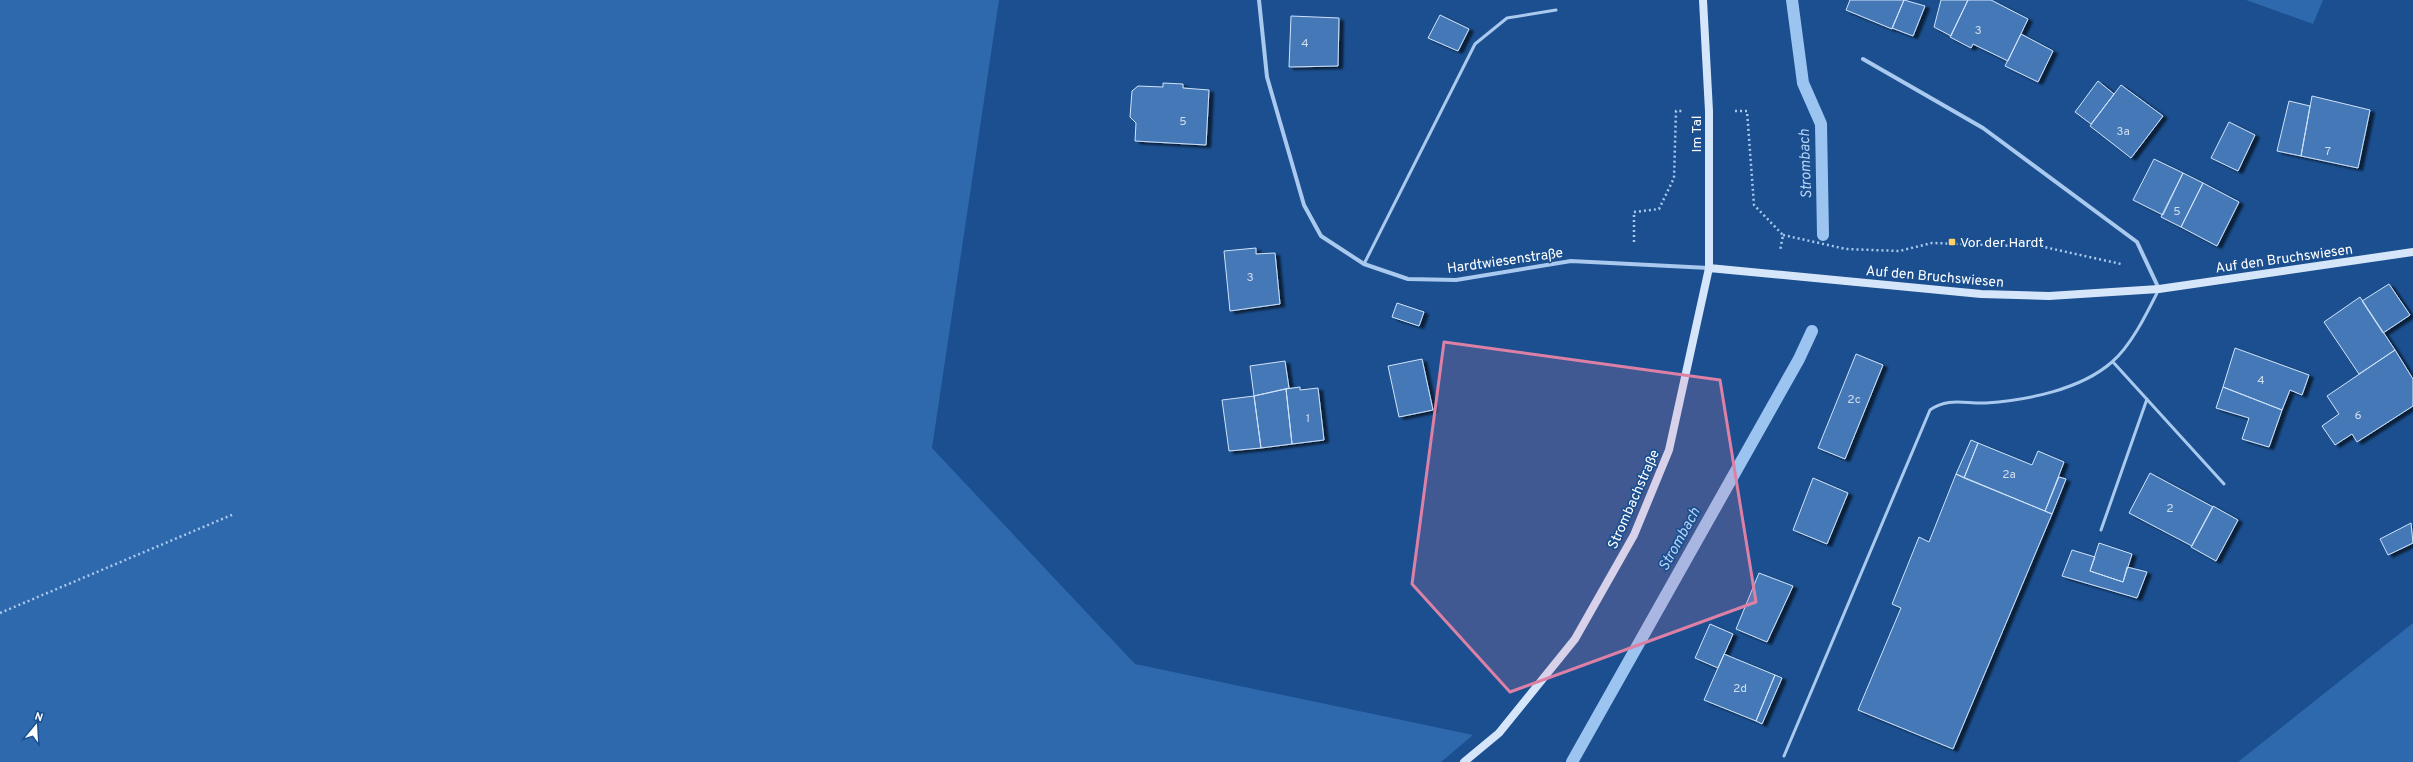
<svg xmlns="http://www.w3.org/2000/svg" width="2413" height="762" font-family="Overpass,sans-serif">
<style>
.green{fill:#2e69ad}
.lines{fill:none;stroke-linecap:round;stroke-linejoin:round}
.stream{stroke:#9cc4f0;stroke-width:12}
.building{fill:#4478b7;stroke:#cfe3fa;filter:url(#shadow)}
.path{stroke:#a9c9ee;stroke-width:2.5;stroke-dasharray:2 3;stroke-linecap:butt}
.lane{stroke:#a9c9ee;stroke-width:3}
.street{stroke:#a9c9ee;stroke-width:4}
.secondary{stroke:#d6e6fa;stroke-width:8}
.marked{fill:#dd80a5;fill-opacity:0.2;stroke:#dd80a5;stroke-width:3;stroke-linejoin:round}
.poi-dot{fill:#ffd166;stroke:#1b4f8f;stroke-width:1.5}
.labels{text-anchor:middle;stroke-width:3.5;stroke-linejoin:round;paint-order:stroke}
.number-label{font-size:12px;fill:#d0dded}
.street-label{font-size:14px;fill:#fff;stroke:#1b4f8f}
.poi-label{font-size:14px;fill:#fff;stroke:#1b4f8f;text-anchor:start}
.water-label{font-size:15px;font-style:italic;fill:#b5d3f5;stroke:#1b4f8f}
</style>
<defs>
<filter id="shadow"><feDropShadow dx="4.5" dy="2.5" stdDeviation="1" flood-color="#0009"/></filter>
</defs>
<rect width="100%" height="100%" fill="#1b4f8f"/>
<path class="green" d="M0 0H999L932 448 1135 664 1473 735 1441 762H0Z
M2246 0H2323L2313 24Z
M2413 623V762H2238Z"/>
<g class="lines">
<path class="stream" d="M1792 0 1803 83 1821 124 1823 235
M1572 762 1799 359 1812 331"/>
</g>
<path class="building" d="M1850 0H1904L1892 29 1846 10Z
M1904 0 1925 6 1913 36 1892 28Z
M1941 0H1968L1951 36 1934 27Z
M1968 0H1991L2028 19 2008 61 1973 44 1971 48 1950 37Z
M1440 15 1469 29 1458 51 1428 38Z
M1291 16 1339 18 1338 66 1289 67Z
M2021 34 2053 51 2038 82 2005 66Z
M2098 81 2114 94 2091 124 2075 112Z
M1163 83 1183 84V88L1209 90 1206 145 1135 141 1136 123 1130 117 1132 91 1138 86 1163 87Z
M2121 85 2163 116 2131 158 2090 126Z
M2312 96 2370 110 2358 168 2301 156Z
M2289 101 2310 106 2301 156 2277 151Z
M2229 122 2255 135 2238 171 2211 158Z
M2154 159 2183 173 2163 215 2133 200Z
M2183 173 2203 183 2181 227 2161 217Z
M2203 183 2239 202 2217 246 2181 227Z
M1256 248V254L1275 253 1280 304 1230 311 1224 251Z
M2389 284 2410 315 2383 333 2362 301Z
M2360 297 2395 350 2359 374 2324 322Z
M1397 303 1424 312 1419 326 1392 317Z
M2235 348 2309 375 2302 395 2290 390 2282 410 2223 387Z
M2395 350 2413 379V406L2357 442 2352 434 2335 445 2322 426 2339 414 2327 396Z
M1856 354 1883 365 1845 459 1818 448Z
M1422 359 1433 410 1399 417 1388 366Z
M1285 361 1289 388 1254 396 1250 366Z
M1300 387V390L1318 388 1324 440 1292 444 1286 389Z
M2223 387 2282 410 2269 447 2242 439 2249 418 2216 408Z
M1286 389 1292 444 1261 448 1254 396Z
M1254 396 1261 448 1229 451 1222 400Z
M1971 440 1978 443 1964 478 1956 474Z
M1978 443 2032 465 2038 451 2064 462 2045 511 1964 478Z
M2150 473 2213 507 2192 546 2129 513Z
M1956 474 2052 514 1953 749 1858 710 1901 608 1892 604 1919 537 1929 542Z
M2059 477 2066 479 2052 514 2045 511Z
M1813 478 1848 493 1827 544 1793 530Z
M2213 506 2238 520 2216 561 2191 547Z
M2411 523 2413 543 2388 555 2380 539Z
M2099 543 2132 554 2123 582 2090 571Z
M2072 550 2095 557 2090 571 2123 582 2127 567 2147 572 2137 598 2062 576Z
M1759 573 1793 586 1767 642 1736 629Z
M1710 624 1733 634 1718 668 1695 658Z
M1724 654 1775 675 1756 721 1704 700Z
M1775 675 1782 678 1762 724 1756 721Z"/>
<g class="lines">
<path class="path" d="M1735 111H1747L1754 205 1783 235 1780 251
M1783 235 1846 249 1899 251 1932 243 2044 247 2121 264
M1634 242V212L1659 209 1674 178 1676 111H1684
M0 613 234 514"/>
<path class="lane" d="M1364 264 1475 44 1507 18 1556 10
M2113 362 2224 484
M2101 530 2147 399
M1784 756 1930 410C1948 397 1965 404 1986 403 2027 400 2080 390 2112 362 2131 346 2147 313 2158 291"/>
<path class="street" d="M1259 0 1267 77 1304 205 1321 236 1364 264 1408 279 1456 280 1571 261 1709 268
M1863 59 1983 128 2137 242 2159 289"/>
<path class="secondary" d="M1709 268 1981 294 2049 296 2159 289 2413 252
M1464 762 1499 733 1575 639 1634 535 1669 450 1709 268V111L1703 0"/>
</g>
<path class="marked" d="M1444 342 1720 380 1756 602 1510 692 1412 584Z"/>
<rect class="poi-dot" x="1948" y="238" width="8" height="8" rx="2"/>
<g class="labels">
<g class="number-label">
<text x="1978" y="34">3</text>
<text x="1305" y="47">4</text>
<text x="1183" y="125">5</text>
<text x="2123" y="135">3a</text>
<text x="2328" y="155">7</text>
<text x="2177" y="215">5</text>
<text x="1250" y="281">3</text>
<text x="2261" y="384">4</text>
<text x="1854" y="403">2c</text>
<text x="2358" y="419">6</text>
<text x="1308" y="422">1</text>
<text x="2009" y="478">2a</text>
<text x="2170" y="512">2</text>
<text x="1740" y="692">2d</text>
</g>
<g class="street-label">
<text transform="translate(1696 134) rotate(-90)" y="5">Im Tal</text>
<text transform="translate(2284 258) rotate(-8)" y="5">Auf den Bruchswiesen</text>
<text transform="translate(1505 260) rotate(-8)" y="5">Hardtwiesenstraße</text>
<text transform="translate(1935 276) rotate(5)" y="5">Auf den Bruchswiesen</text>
<text transform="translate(1633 499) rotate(-66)" y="5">Strombachstraße</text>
</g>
<g class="poi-label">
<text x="1960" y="247">Vor der Hardt</text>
</g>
<g class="water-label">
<text transform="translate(1805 164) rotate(-92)" y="5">Strombach</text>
<text transform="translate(1679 539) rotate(-61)" y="5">Strombach</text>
</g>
</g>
<g transform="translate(36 726) rotate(18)" stroke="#1b4f8f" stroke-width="3" paint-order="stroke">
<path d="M0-3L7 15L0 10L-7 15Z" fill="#ffffff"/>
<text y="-6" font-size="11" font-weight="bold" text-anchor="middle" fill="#ffffff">N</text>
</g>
</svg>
